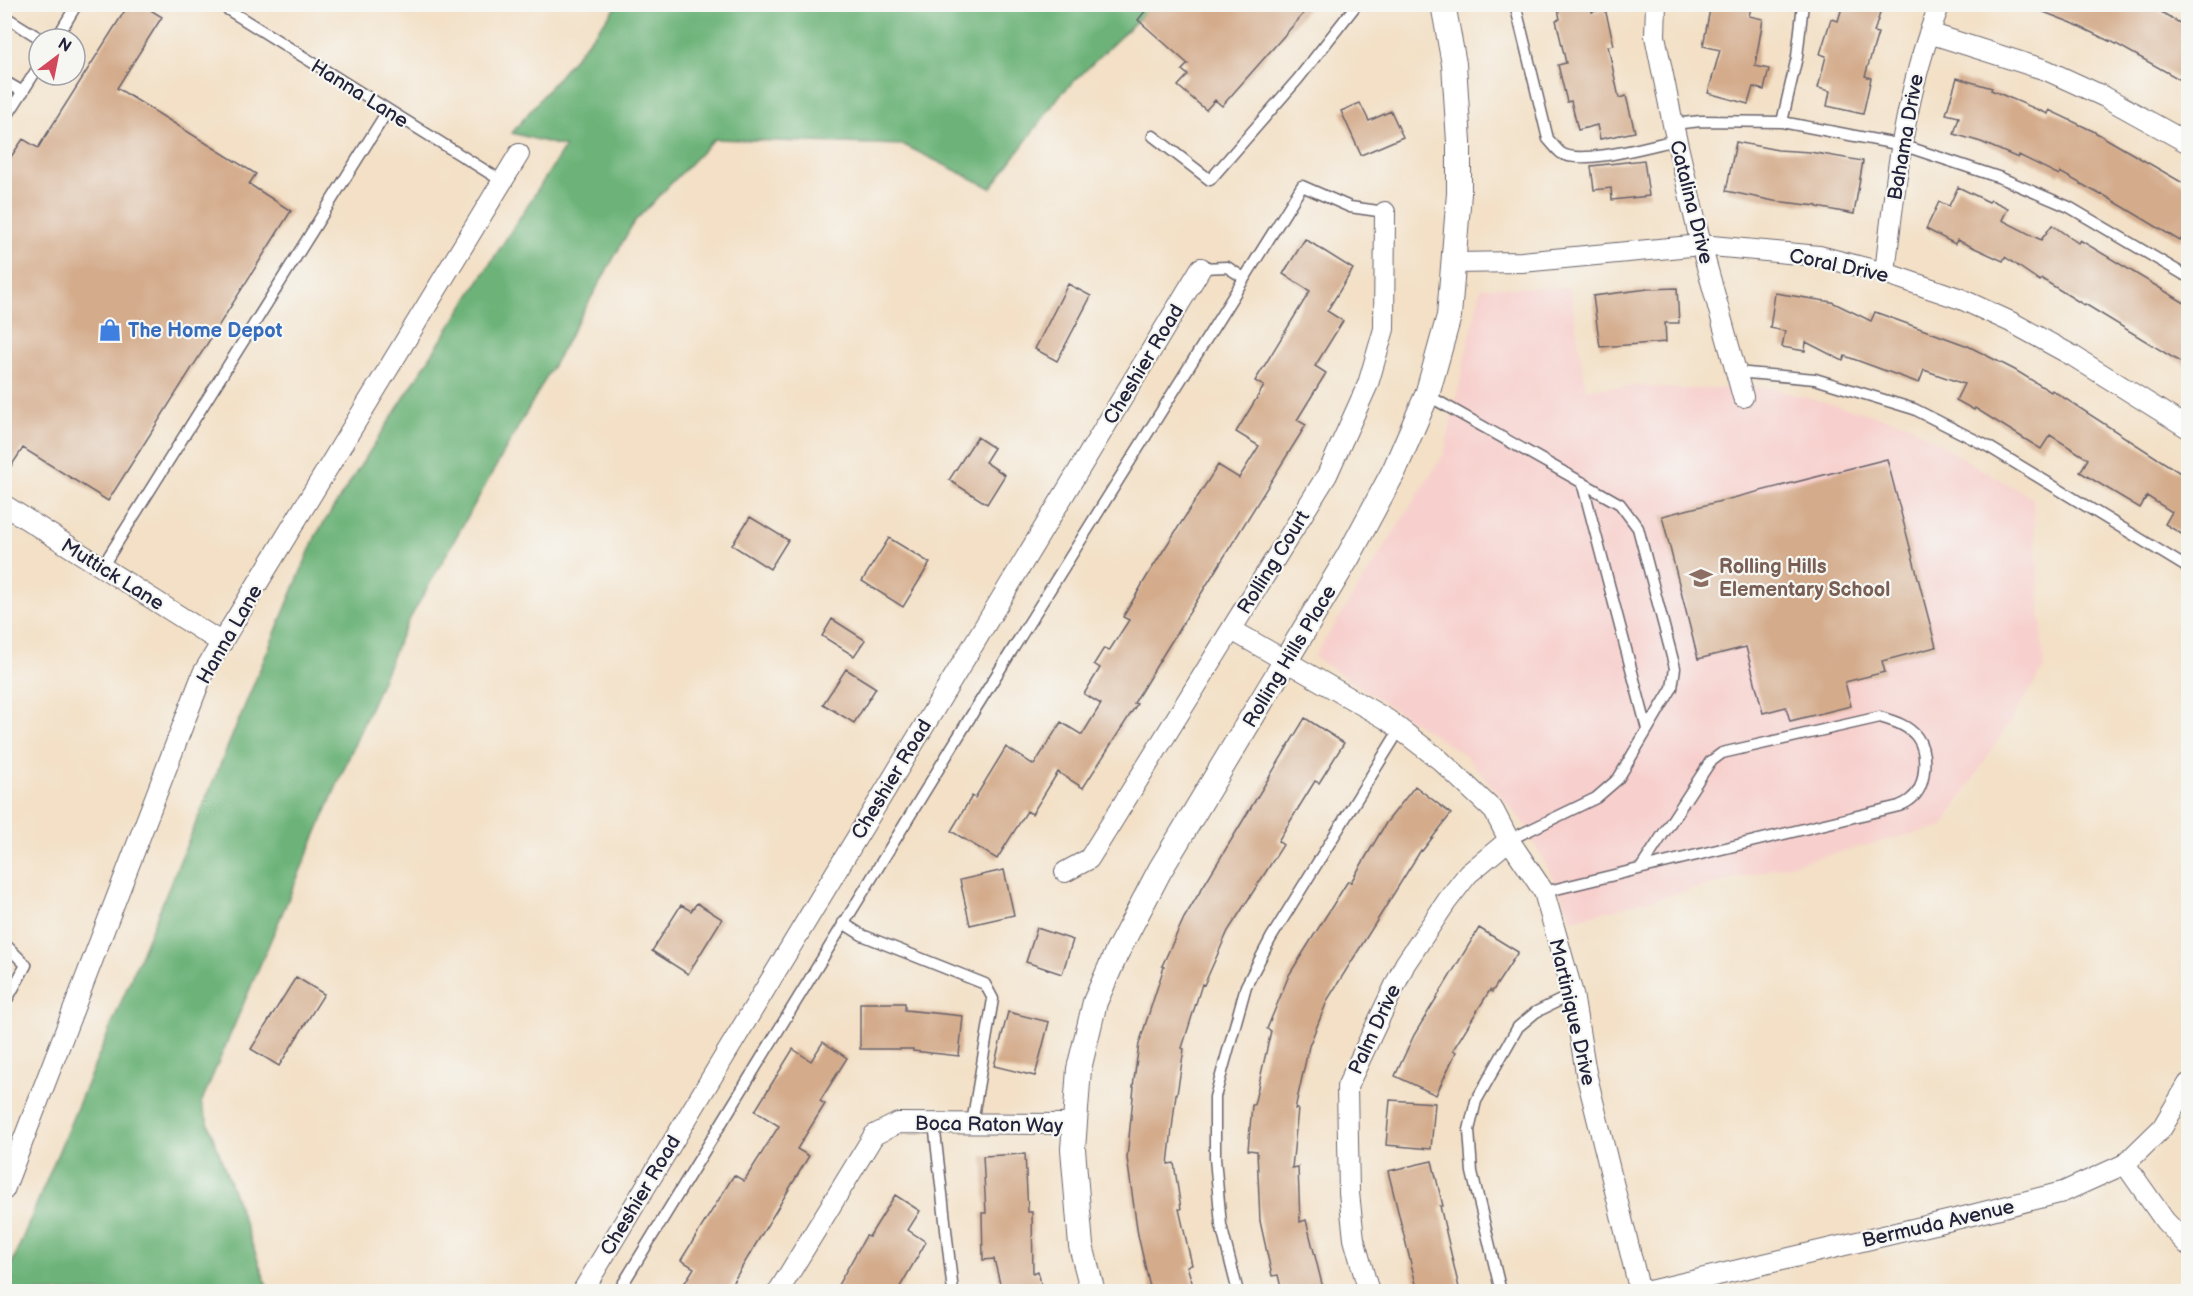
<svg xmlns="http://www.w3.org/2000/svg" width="2193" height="1296" font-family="'Balsamiq Sans',sans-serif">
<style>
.built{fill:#f7d0cd}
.forest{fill:#6db379;stroke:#486a5a;stroke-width:1.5}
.building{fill:#d4ac8c}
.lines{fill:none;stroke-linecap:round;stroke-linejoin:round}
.service-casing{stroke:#6b646c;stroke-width:13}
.minor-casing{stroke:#6b646c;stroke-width:22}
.tertiary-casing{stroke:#6b646c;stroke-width:26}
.service{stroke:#fff;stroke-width:10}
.minor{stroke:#fff;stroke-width:20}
.tertiary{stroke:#fff;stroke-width:24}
.labels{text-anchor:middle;stroke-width:4.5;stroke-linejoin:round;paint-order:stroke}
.street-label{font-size:20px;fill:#22223b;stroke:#f6f6f2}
.shop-label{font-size:20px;font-weight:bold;fill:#366cbe;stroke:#f6f6f2;text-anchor:start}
.education-label{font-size:20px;font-weight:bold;fill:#785e54;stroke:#f6f6f2;text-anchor:start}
</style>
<rect width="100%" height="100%" fill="#f6f6f2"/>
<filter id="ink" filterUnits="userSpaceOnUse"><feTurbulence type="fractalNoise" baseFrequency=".0167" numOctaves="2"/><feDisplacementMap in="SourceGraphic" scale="12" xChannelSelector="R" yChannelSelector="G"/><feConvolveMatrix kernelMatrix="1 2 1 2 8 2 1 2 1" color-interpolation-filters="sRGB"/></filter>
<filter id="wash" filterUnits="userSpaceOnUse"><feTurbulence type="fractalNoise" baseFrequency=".008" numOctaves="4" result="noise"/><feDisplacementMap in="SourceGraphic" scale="24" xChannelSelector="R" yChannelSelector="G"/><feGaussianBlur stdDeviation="1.35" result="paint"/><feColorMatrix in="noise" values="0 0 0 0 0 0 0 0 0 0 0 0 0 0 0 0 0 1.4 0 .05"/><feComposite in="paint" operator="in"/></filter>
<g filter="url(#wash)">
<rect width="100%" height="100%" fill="#f3e0c6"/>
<path class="built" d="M1481 287 1570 288 1586 389 1639 386 1684 389 1766 387 1908 424 1979 468 2033 498 2044 668 1943 826 1572 920 1563 897 1523 822 1466 756 1314 657 1444 454Z"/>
<path class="forest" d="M618 5H1153L1060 95 991 188 904 145 714 139 634 222 403 631 201 1103 269 1291 5 1292V1280L316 535 565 147 512 133Z"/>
<g id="blocks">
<path class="building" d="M129 4H141L162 17 117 88 256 174 249 184 291 211 108 501 23 448 4 477V167L23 139 38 148Z
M1151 4H1312L1222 106 1215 100 1206 110 1178 86 1188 75 1182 70 1188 64 1138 20Z
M1557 4H1590L1592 12 1605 9 1614 45 1608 46 1619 98 1626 96 1635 132 1600 139 1597 125 1578 130 1571 101 1567 102 1558 65 1566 63 1556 20 1560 19Z
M1711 4H1752L1749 16 1763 19 1755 66 1769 69 1764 90 1753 87 1748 104 1708 93 1720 50 1703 46Z
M1843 4H1883L1874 32 1878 33 1865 76 1871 78 1863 114 1827 106 1830 91 1818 88 1826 56 1820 54 1831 19 1838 21Z
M2028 4H2148L2188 28V84L2109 40V41L2072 23 2028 6Z
M1957 78 1992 88 1991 90 2048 114 2049 110 2093 131 2188 186V228L2180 241 2102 194 2101 195 2060 172 2059 175 2019 155 2018 158 1981 142 1954 134 1959 117 1946 114Z
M1360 103 1369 121 1391 111 1403 137 1361 155 1341 111Z
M1736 142 1778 150 1810 152 1863 161 1854 214 1817 207V206L1774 201 1726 191Z
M1644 160 1649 196 1612 200 1611 188 1594 190 1591 166Z
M1958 187 1989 202 1991 200 2008 208 2002 220 2041 240 2052 225 2078 243 2080 240 2188 305V367L2085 304 2084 305 2042 279 2040 281 2005 257 2003 261 1957 240 1955 244 1926 229 1939 202 1949 206Z
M1305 239 1353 269 1327 311 1343 321 1315 366 1326 373 1297 420 1306 425 1163 655 1134 703 1137 704 1083 788 1058 772 1032 814 1027 811 997 859 951 831 972 796 975 798 1006 747 1034 765 1061 722 1082 735 1101 704 1084 694 1100 668 1094 664 1104 648 1109 651 1129 620 1123 617 1149 573 1218 465 1239 478 1259 446 1236 432 1264 386 1255 381 1310 291 1283 274Z
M1068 284 1091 296 1057 361 1035 349Z
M1677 288 1679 323H1665L1666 342 1600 347 1593 296 1648 289Z
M1775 293 1832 302 1871 321 1875 312 1968 346 2015 370 2051 392 2052 390 2188 478V526L2183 535 2165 524 2172 512 2147 496 2140 508 2080 472 2088 459 2050 435 2041 449 1975 408 1974 410 1956 400 1964 384 1924 370 1919 383 1845 356 1843 361 1806 342 1805 351 1782 347 1785 331 1770 328Z
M977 437 994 448 985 462 1005 475 987 504 949 480Z
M1887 459 1936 647 1882 661 1885 672 1845 682 1851 706 1790 721 1786 707 1763 713 1746 647 1698 659 1662 516Z
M750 517 788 540 770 569 732 545Z
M889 538 930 563 903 607 862 581Z
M832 619 865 640 854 656 822 636Z
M846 669 876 688 854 723 823 704Z
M1305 718 1344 743 1319 783 1315 781 1278 841 1283 845 1228 931 1204 985 1202 984 1182 1048 1184 1049 1177 1094H1176L1168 1164 1174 1163 1181 1209H1179L1192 1265 1187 1266 1195 1292H1151L1138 1235 1127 1158 1134 1087H1133L1139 1044 1164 967 1162 966 1184 918Z
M1415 786 1451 814 1422 851 1421 850 1328 999 1309 1046 1295 1109H1298L1292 1168 1298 1167 1300 1222 1306 1220 1324 1292H1282L1278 1275 1272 1276 1260 1221 1257 1151 1248 1150 1252 1105H1254L1271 1031 1267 1029 1289 975 1348 881 1351 882 1386 823Z
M1004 870 1014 915 970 925 960 880Z
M697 903 722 919 688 974 652 951 681 905 691 911Z
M1037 928 1073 940 1062 974 1026 962Z
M1479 928 1518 952 1492 992 1490 990 1453 1050 1456 1052 1436 1095 1395 1076 1414 1035Z
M296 977 324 994 279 1066 251 1049Z
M860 1003H905V1010L963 1016 959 1056 913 1051V1049H860Z
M1008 1012 1049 1022 1035 1076 994 1066Z
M823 1042 847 1058 820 1101 825 1104 797 1149 809 1156 727 1292H679L694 1268 681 1260 734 1175 744 1181 779 1126 755 1111 793 1049 811 1061Z
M1390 1100 1435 1103 1431 1149 1386 1145Z
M1025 1154 1028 1212H1032L1033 1273 1038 1271 1043 1292H1002L994 1259 983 1260 982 1213H986L983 1156Z
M1432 1161 1443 1206H1440L1460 1292H1418L1388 1171Z
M895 1195 920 1211 908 1230 926 1242 897 1292H834L866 1236 869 1237Z"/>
</g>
</g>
<g filter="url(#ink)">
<use href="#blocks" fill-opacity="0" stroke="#6b646c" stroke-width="1.5"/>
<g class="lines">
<g class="service-casing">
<path id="service" d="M219 4 502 181
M1515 4 1548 139C1552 143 1556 149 1561 153 1581 166 1652 145 1676 140
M4 16 41 39
M56 39 77 4
M4 81 23 92
M4 121 39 66
M1782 122 1797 57 1803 4
M1673 124 1701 121 1782 122 1902 145 2001 178 2069 207 2188 277
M1153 136 1210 180 1298 79 1357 4
M1201 268 1227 267 1244 278
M1736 372 1815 379 1914 409 1989 447 2188 568
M1427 395 1620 504 1638 528 1675 668 1672 688 1618 779 1596 798 1509 840
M1582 482 1647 729
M102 567 388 110
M1544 892 1899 806C1903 804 1908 802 1911 799 1927 787 1928 752 1917 737 1908 725 1893 721 1880 717L1722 753 1710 762 1641 868
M843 923 862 935 985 984 993 999 972 1123
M4 943 26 965 4 1005
M934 1123 953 1292
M618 1292 974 711 1302 186 1350 207 1385 212
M1238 1292 1221 1225 1215 1158V1097L1246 986 1271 938 1400 729
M1501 1292 1472 1172 1469 1130 1476 1101 1518 1027 1536 1012 1573 994"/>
</g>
<g class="minor-casing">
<path id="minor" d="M1656 4 1655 36 1674 129 1701 245 1743 397
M1929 33 2046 70 2105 97 2188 143
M1452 263 1522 262 1701 245 1819 256 1885 273 1961 299 2011 322 2073 356 2188 428
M1885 273C1895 182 1905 90 1940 4
M4 505 222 643
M1232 630 1388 720 1440 760 1494 811 1509 840 1544 892 1573 994 1586 1073 1640 1292
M1065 872 1089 859 1327 475 1368 384 1384 329 1385 212
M2125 1164 2165 1221 2188 1245
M4 1190 203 673 519 154
M582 1292 1201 268
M778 1292 874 1135 898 1123 1075 1124
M1369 1292 1354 1239 1349 1193 1347 1087 1405 964 1447 901 1468 874 1509 840
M1645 1292 1964 1217 2063 1192 2125 1164 2162 1128 2188 1084"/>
</g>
<g class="tertiary-casing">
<path id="tertiary" d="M1093 1292 1081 1246 1073 1149 1079 1069 1095 1002 1116 954 1160 870 1348 557 1394 471 1427 395 1449 316 1459 193V142L1454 64 1443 4"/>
</g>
<use href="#service" class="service"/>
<use href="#minor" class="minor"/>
<use href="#tertiary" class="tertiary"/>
</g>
</g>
<defs>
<g id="shop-bare" transform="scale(1.8)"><path d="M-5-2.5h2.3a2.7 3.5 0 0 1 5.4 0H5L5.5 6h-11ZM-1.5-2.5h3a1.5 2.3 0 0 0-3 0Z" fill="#3f7fe0" stroke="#f6f6f2" stroke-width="2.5" paint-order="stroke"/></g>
<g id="school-bare" transform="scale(1.8)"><path d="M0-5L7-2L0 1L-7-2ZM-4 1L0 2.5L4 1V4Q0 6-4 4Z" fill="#8d6e63" stroke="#f6f6f2" stroke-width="2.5" paint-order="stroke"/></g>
</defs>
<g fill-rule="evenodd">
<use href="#shop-bare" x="110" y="330"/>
<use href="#school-bare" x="1701" y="578"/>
</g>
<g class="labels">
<g class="street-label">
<text transform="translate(360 93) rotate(32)" y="7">Hanna Lane</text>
<text transform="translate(1905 137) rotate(-80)" y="7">Bahama Drive</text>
<text transform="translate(1692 202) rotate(76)" y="7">Catalina Drive</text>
<text transform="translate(1839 265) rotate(12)" y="7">Coral Drive</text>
<text transform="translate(1143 364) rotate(-59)" y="7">Cheshier Road</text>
<text transform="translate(1273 562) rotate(-58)" y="7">Rolling Court</text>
<text transform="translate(113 574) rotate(32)" y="7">Muttick Lane</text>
<text transform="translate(229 634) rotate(-60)" y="7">Hanna Lane</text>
<text transform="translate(1289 656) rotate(-59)" y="7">Rolling Hills Place</text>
<text transform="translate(891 779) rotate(-59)" y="7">Cheshier Road</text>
<text transform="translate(1573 1012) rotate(77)" y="7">Martinique Drive</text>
<text transform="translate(1374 1029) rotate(-65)" y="7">Palm Drive</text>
<text transform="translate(989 1124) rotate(1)" y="7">Boca Raton Way</text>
<text transform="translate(640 1195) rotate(-59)" y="7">Cheshier Road</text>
<text transform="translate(1938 1223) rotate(-13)" y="7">Bermuda Avenue</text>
</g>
<g class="shop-label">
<text x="128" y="337">The Home Depot</text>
</g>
<g class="education-label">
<text x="1719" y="573">Rolling Hills<tspan x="1719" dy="23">Elementary School</tspan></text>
</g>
</g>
<rect width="2193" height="1296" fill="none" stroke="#f6f6f2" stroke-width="24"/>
<g transform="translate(57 57) rotate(32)"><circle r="28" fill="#f6f6f2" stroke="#a1a1a9" stroke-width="1.5"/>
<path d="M0-4.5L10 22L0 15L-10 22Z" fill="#d1495b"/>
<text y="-9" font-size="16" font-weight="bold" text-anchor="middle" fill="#22223b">N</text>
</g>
</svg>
